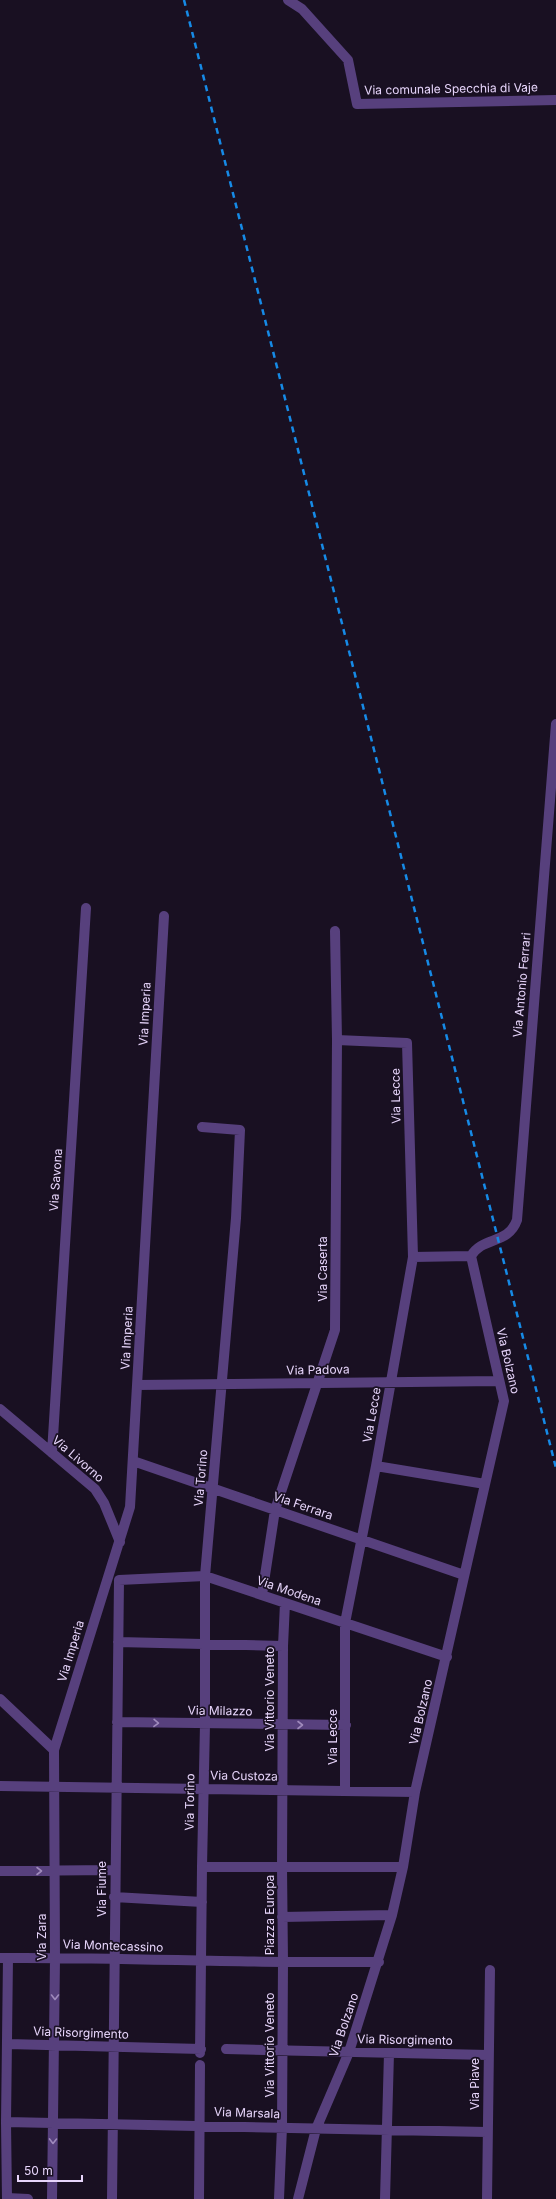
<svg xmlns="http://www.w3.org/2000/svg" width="556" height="2199" font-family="Inter,sans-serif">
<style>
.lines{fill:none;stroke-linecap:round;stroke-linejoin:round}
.minor{stroke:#57407d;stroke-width:10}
.rail{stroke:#168ae6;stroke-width:2.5;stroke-dasharray:6 5;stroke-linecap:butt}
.oneway{stroke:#9f8abc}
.labels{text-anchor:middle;stroke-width:3.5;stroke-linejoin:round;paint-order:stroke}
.street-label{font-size:12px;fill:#e7d5fb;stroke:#191022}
</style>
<rect width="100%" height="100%" fill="#191022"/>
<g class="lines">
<path class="minor" d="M288 0 302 9 348 60 357 104 556 100
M337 1040 407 1043 413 1257 376 1466 345 1623V1790
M202 1127 240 1130 236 1218 205 1576V1724L202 1867
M413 1257 471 1256
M137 1385 499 1381
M0 1409 95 1489 104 1503 120 1542
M52 1453 86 908
M133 1461 464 1575
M376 1466 485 1484
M262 1595 275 1510 335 1330 337 1040 335 931
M285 1603 283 1646 282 1867H403
M118 1642 283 1646
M0 1699 54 1750 55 1958 52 2199
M117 1722 346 1725
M54 1750 130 1507 164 916
M0 1786 415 1792
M0 1871 114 1870
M114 1897 202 1902
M282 1917 392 1915
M0 1958C94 1957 189 1961 283 1962L282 1867H202L200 2053
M8 2044 201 2049
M226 2049 488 2055
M6 2122 487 2132
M7 2198 28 2199
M7 2199 6 2122 8 1958
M112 2199 119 1580 205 1576 447 1657
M199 2199 200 2065
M279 2199 282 2127 283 1962H379
M298 2199 316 2129 349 2052 392 1915 403 1867 415 1792 504 1401 471 1256C483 1236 508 1245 517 1220L556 724
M385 2199 389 2053
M487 2199 490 1970"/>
<path class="rail" d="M184 0 556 1468"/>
</g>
<defs><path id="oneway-chevron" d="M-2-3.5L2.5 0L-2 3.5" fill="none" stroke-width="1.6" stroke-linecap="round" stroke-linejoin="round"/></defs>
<g class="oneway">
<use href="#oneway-chevron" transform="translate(156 1723) rotate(1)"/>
<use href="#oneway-chevron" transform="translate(300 1725)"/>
<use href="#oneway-chevron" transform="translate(39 1871)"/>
<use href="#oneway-chevron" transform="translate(55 1997) rotate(90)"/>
<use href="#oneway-chevron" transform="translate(53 2141) rotate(91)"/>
</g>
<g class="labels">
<g class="street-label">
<text transform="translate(451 89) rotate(-1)" y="4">Via comunale Specchia di Vaje</text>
<text transform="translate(522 985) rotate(-85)" y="4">Via Antonio Ferrari</text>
<text transform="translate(145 1014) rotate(-87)" y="4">Via Imperia</text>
<text transform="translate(396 1096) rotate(-91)" y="4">Via Lecce</text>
<text transform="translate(56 1180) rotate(-86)" y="4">Via Savona</text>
<text transform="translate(323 1269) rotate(-90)" y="4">Via Caserta</text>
<text transform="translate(127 1338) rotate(-87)" y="4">Via Imperia</text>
<text transform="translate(508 1361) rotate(77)" y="4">Via Bolzano</text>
<text transform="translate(318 1370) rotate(-1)" y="4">Via Padova</text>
<text transform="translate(372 1415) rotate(-80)" y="4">Via Lecce</text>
<text transform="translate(78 1459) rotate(41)" y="4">Via Livorno</text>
<text transform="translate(201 1478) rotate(-85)" y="4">Via Torino</text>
<text transform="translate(303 1506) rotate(19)" y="4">Via Ferrara</text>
<text transform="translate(289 1591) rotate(19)" y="4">Via Modena</text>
<text transform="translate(71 1651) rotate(-73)" y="4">Via Imperia</text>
<text transform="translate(270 1699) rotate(-90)" y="4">Via Vittorio Veneto</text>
<text transform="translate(220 1711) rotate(1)" y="4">Via Milazzo</text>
<text transform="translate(421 1712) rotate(-77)" y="4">Via Bolzano</text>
<text transform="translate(333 1737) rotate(-90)" y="4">Via Lecce</text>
<text transform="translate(244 1776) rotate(1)" y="4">Via Custoza</text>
<text transform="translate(190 1802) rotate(-89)" y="4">Via Torino</text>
<text transform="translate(102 1889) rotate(-90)" y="4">Via Fiume</text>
<text transform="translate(270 1915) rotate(-90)" y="4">Piazza Europa</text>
<text transform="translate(42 1937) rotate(-90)" y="4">Via Zara</text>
<text transform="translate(113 1946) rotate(2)" y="4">Via Montecassino</text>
<text transform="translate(344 2025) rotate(-71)" y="4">Via Bolzano</text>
<text transform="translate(81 2033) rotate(2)" y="4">Via Risorgimento</text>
<text transform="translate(405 2040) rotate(1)" y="4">Via Risorgimento</text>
<text transform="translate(270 2045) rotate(-90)" y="4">Via Vittorio Veneto</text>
<text transform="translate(475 2084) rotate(-90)" y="4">Via Piave</text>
<text transform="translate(247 2113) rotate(2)" y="4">Via Marsala</text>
</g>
</g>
<path d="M18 2175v6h64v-6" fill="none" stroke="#e7d5fb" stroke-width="2"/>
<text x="24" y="2175" font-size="12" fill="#e7d5fb" stroke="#191022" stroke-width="3" paint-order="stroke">50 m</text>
</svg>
